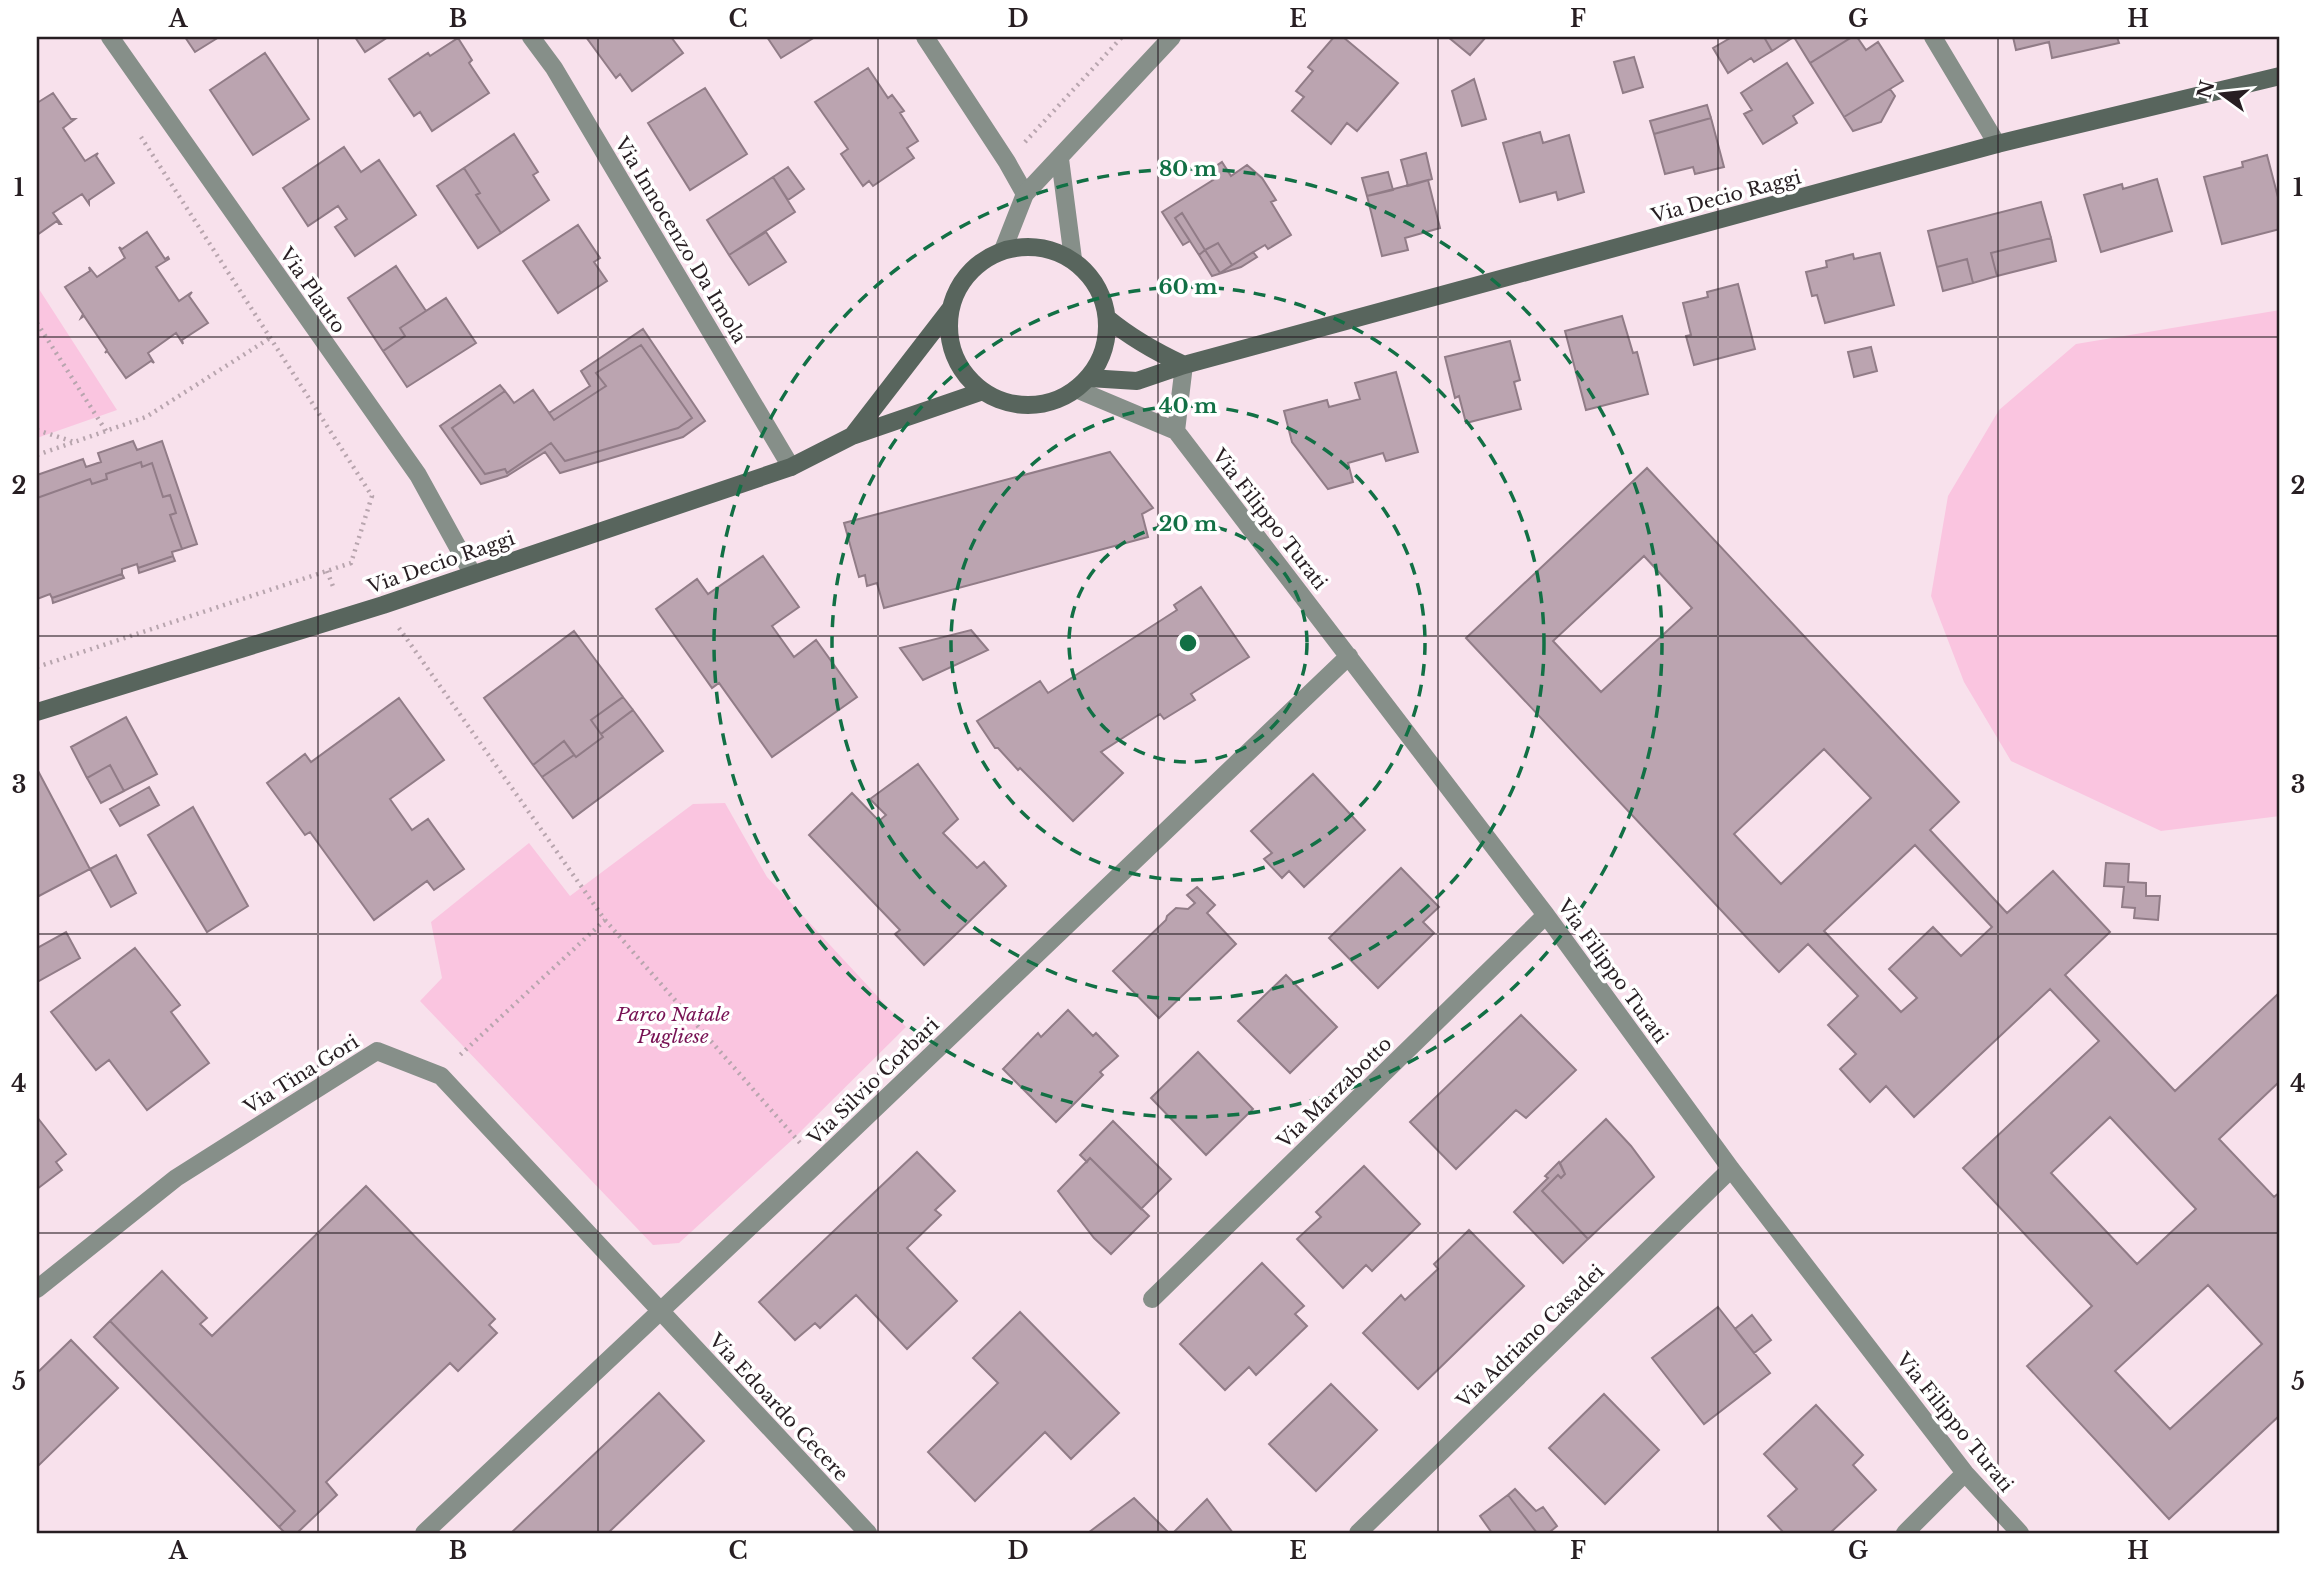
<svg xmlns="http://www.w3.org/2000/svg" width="2317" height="1570" font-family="'Libre Baskerville',serif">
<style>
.green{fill:#fac5e0}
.building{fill:#bba4b0;stroke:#917c87;stroke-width:2;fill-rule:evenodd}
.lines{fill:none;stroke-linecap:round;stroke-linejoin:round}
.path{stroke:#b8a5ae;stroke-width:4.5;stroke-dasharray:2 5;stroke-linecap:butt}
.minor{stroke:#868f89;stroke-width:18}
.tertiary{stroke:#868f89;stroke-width:18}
.secondary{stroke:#58655d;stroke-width:18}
.grid{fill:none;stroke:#271e22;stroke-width:2;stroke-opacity:0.55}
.ring{fill:none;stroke:#127045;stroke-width:3.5;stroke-dasharray:12 9}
.labels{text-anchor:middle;stroke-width:7;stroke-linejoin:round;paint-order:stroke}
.street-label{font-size:19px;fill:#271e22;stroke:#fff}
.park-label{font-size:19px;font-style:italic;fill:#771254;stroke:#fff}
.centre{fill:#127045;stroke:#fff;stroke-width:3.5}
.ring-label{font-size:21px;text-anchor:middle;font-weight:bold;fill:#127045;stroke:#fff;stroke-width:7;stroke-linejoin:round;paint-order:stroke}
.neatline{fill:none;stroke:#271e22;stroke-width:2.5}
.grid-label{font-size:23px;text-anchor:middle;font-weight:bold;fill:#271e22}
</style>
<rect width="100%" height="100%" fill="#f8e1ec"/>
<path class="green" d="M37 286 117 410 37 438Z
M2280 310V816L2161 831 2011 761 1964 682 1931 596 1948 496 1999 410 2076 344Z
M725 803 767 877 906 1027 792 1140 679 1243 653 1245 420 1001 442 978 431 922 529 843 570 896 693 804Z"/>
<path class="building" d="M185 37H219L195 52Z
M355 37H388L365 52Z
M586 37H671L683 53 632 91 620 74 616 78Z
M767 37H815L781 58Z
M1334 37H1343L1398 83 1357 131 1347 123 1331 144 1292 111 1304 97 1296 91 1313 71 1308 67Z
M1448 37H1486L1470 55Z
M1732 37H1764L1772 51 1754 62 1751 58 1728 73 1713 48Z
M1764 37H1787L1789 40 1772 51Z
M1787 37H1852L1810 63 1794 37 1789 40Z
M1852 37H1857L1866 50 1878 42 1903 81 1844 117 1810 63Z
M2013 37H2117L2119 43 2052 58 2049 42 2016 50Z
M458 38 472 60 469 63 489 93 432 131 420 112 414 116 389 79 428 53 430 56Z
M265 53 309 119 253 155 210 90Z
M1634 57 1643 87 1623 93 1614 62Z
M1787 63 1813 103 1793 116 1797 123 1763 144 1744 114 1752 110 1741 93Z
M868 68 888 98 892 95 904 111 900 113 918 141 907 148 914 158 873 186 869 181 863 186 841 154 848 149 815 102Z
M1474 79 1486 119 1462 126 1452 91Z
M705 88 747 154 690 190 648 123Z
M1890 89 1895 96 1881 122 1853 131 1844 117Z
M53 93 71 119H75L63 128 85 161 98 153 96 156 114 183 89 200V204L82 194 53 213 61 224H59L57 221 37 235V103Z
M1707 105 1711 118 1654 134 1650 121Z
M1711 118 1724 167 1695 174 1693 167 1665 174 1654 134Z
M1540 132 1543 143 1569 135 1584 192 1558 200 1556 192 1520 202 1503 143Z
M514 134 538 172 533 175 549 200 501 233 476 195 480 193 464 168Z
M344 147 361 172 379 160 416 215 355 256 335 227 347 219 338 206 308 226 283 188Z
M1426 153 1432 179 1408 186 1401 160Z
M2267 155 2280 205V229L2222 244 2204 177 2243 167 2242 162Z
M1222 162 1231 176 1247 165 1262 178 1276 200 1271 202 1291 235 1268 249 1265 245 1232 265 1218 243 1205 250 1182 213 1175 218 1190 241 1183 245 1162 212 1213 180 1207 172Z
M788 167 804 189 788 200 773 177Z
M464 168 480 193 476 195 501 233 478 248 437 186Z
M1388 172 1393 190 1367 196 1362 178Z
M773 177 795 212 729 255 707 220Z
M2157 179 2172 231 2101 252 2084 195 2122 184 2123 189Z
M1428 180 1440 228 1405 238 1408 250 1382 256 1367 196Z
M2041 202 2051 238 1991 253 1997 276 1973 283 1967 259 1937 267 1928 231Z
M1182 213 1205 250 1199 255 1175 218Z
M578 225 600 258 594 262 607 281 558 313 523 261Z
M147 232 165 259 168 257 169 259 156 267 179 301 192 292 189 296 208 323 182 340 183 344 176 333 148 353 154 363 151 361 126 378 107 351 105 353 107 350 84 316 81 318 83 314 65 287 90 271 89 267 97 277 125 258 119 247 122 249Z
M766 232 786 262 749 285 729 255Z
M2051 238 2056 261 1997 276 1991 253Z
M1218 243 1232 265 1220 273 1205 250Z
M1205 250 1220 273 1253 252 1257 257 1241 267 1212 276 1199 255Z
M1880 253 1894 305 1825 323 1817 295 1812 296 1806 272 1827 267 1826 261 1853 254 1854 259Z
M1967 259 1973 283 1943 291 1937 267Z
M396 266 426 311 400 328 405 336 383 351 348 298Z
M1738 284 1755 349 1694 365 1686 336 1691 335 1683 303 1708 297 1707 292Z
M446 298 476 343 407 387 383 351 405 336 400 328Z
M1622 316 1633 353 1637 352 1648 394 1586 410 1565 331Z
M643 329 705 421 683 437 560 473 545 452 507 476 481 484 440 426 500 385 505 391 452 428 485 474 505 469 507 473 551 443 565 461 678 428 692 418 641 345 596 373 606 386 554 420 549 413 590 386 581 371Z
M1510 341 1520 380 1514 382 1521 409 1466 423 1459 396 1455 398 1445 357Z
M641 345 692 418 678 428 565 461 551 443 507 473 505 469 485 474 452 428 505 391 514 403 533 390 554 420 606 386 596 373Z
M1871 347 1877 371 1854 377 1848 352Z
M1396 372 1418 452 1386 461 1383 453 1348 463 1353 482 1328 489 1292 442 1284 411 1327 400 1329 407 1360 399 1355 383Z
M133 441 137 450 162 441 197 544 182 549 170 515 176 513 170 495 163 497 152 463 142 467 141 462 106 474 107 479 92 484 90 479 37 498V475L83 459 86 467 101 462 98 453Z
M1110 452 1153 508 1142 514 1148 537 884 608 877 583 867 586 865 575 859 577 844 523Z
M141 462 142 467 152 463 163 497 170 495 176 513 170 515 182 549 172 552 173 556 138 568 137 564 122 569V574L52 598 50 594 37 599V498L90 479 92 484 107 479 106 474Z
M1647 468 1959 802 1930 830 2007 913 2053 871 2110 932 2065 975 2175 1091 2280 992V1081L2219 1139 2274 1197 2280 1192V1415L2169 1519 2027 1366 2092 1306 1963 1168 2099 1041 2050 989 1914 1117 1886 1086 1870 1102 1840 1069 1856 1054 1828 1025 1858 996 1808 944 1779 972 1466 638ZM1644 556 1692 608 1601 692 1553 641ZM1824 749 1871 798 1781 884 1734 834ZM1915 845 1992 927 1961 956 1933 927 1889 969 1917 998 1901 1012 1824 931ZM2110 1117 2196 1209 2137 1264 2051 1173ZM2208 1285 2262 1344 2170 1429 2115 1371Z
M173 556 175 561 139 573 138 568Z
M763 556 799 607 772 626 794 657 816 640 857 697 772 757 719 683 712 688 656 609 697 579 708 594Z
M122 574 124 578 53 603 52 598Z
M1201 587 1249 657 1191 694 1195 700 1164 719 1160 714 1101 752 1123 773 1073 821 1020 768 1018 770 998 748H995L977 721 1040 681 1048 693 1177 610 1174 605Z
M971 630 988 650 923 680 900 648Z
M574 631 623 697 591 720 603 737 576 757 564 741 533 765 484 698Z
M623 697 633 710 601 734 591 720Z
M399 698 444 760 390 799 412 830 428 819 464 869 434 890 427 881 374 920 310 832 305 835 267 783 305 754 311 762Z
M633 710 663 751 573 818 542 777 574 755 576 757 603 737 601 734Z
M126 717 157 774 124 791 110 765 87 778 71 747Z
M564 741 574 755 542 777 533 765Z
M918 764 958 819 943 833 977 868 984 862 1006 886 924 965 895 934 900 930 809 835 852 793 879 821 886 815 870 799Z
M110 765 124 791 101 803 87 778Z
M37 769 90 869 37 897Z
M1313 774 1365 830 1304 887 1289 871 1282 878 1264 859 1272 853 1251 831Z
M149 787 159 805 120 826 110 809Z
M193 807 248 906 207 932 148 835Z
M116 855 136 893 111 907 90 869Z
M2106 863 2129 864 2128 882 2146 883V896H2160L2158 920 2134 918 2135 908 2122 907 2124 887 2104 886Z
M1401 868 1439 907 1423 922 1434 933 1378 988 1329 938Z
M1197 887 1215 905 1207 913 1236 944 1159 1018 1113 971 1166 920 1167 916 1176 908 1188 909 1195 903 1187 895Z
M66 932 80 958 37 982V948Z
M135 948 180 1005 171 1012 209 1063 147 1110 109 1060 96 1070 51 1012Z
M1286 975 1337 1027 1290 1073 1238 1021Z
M1068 1010 1093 1036 1096 1033 1118 1056 1100 1072 1103 1075 1056 1122 1003 1069 1038 1033 1041 1037Z
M1521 1015 1576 1070 1526 1118 1516 1110 1456 1169 1410 1122Z
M1198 1052 1253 1109 1206 1155 1151 1098Z
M37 1117 66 1154 56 1162 62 1170 37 1189Z
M1606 1119 1631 1146 1654 1177 1588 1239 1542 1191 1558 1175 1561 1178 1565 1174 1560 1163Z
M1113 1121 1171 1179 1141 1209 1090 1158 1087 1162 1080 1155Z
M917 1152 955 1191 935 1210 941 1215 907 1248 957 1301 907 1349 856 1295 820 1328 815 1323 795 1340 759 1302Z
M1090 1158 1149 1216 1111 1254 1094 1238 1058 1191Z
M1559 1162 1565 1174 1561 1178 1558 1175 1542 1191 1588 1239 1563 1263 1514 1212 1548 1178 1545 1176Z
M1364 1166 1420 1224 1372 1271 1366 1265 1343 1288 1297 1239 1321 1217 1316 1212Z
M366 1186 495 1319 489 1325 497 1333 458 1371 450 1363 326 1482 337 1495 297 1533H285L279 1527 295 1511 110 1321 162 1271 207 1318 200 1324 212 1336Z
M1469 1230 1524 1286 1418 1389 1363 1333 1401 1295 1405 1300 1438 1269 1434 1264Z
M1262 1263 1304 1306 1295 1314 1307 1326 1256 1375 1249 1367 1225 1390 1180 1344Z
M1718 1307 1770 1373 1704 1424 1652 1358Z
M1020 1312 1119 1413 1071 1459 1045 1432 975 1501 928 1452 998 1383 973 1358Z
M1752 1315 1771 1340 1754 1353 1735 1329Z
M110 1321 295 1511 279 1527 94 1337Z
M71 1340 118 1388 37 1467V1373Z
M1331 1384 1377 1430 1316 1491 1269 1444Z
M659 1393 704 1441 608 1533H511Z
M1604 1394 1659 1450 1605 1504 1549 1448Z
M1816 1405 1863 1455 1853 1465 1876 1490 1830 1533H1784L1768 1516 1797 1489 1764 1454Z
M1515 1489 1536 1511 1543 1507 1557 1526 1551 1531 1553 1533H1537L1508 1495Z
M1508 1495 1537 1533H1492L1480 1516Z
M1134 1498 1169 1533H1088Z
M1207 1499 1233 1533H1173Z"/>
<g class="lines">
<path class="path" d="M1025 142 1122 37
M37 323 106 431
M37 430 74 442
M37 455 146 417 270 338
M327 571 334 589
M399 628 605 920 460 1055
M37 667 351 563 372 496 141 137
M605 920 800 1143"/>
<path class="minor" d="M110 37 418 475 472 573
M531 37 554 68 791 467
M925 37 1007 162 1025 194
M1933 37 1997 144
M1076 389 1176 431 1546 915 1731 1169 1965 1473 2020 1533
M1176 431 1184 365
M37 1289 176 1178 377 1051 441 1076 868 1533
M1152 1299 1546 915
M424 1533 818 1163 1349 656
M1358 1533 1731 1169
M1905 1533 1965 1473"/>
<path class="tertiary" d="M1060 159 1073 259
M1003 250 1025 194 1172 37"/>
<path class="secondary" d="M949 326a79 79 0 1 1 158 0a79 79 0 1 1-158 0Z
M1107 318C1131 338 1156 352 1184 365
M1089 378 1137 381 1184 365 1997 144 2280 76
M853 435 951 308
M37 712 383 605 791 467 852 436 983 391"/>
</g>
<path class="grid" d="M318 37V1533M598 37V1533M878 37V1533M1158 37V1533M1438 37V1533M1718 37V1533M1998 37V1533M37 337H2280M37 636H2280M37 934H2280M37 1233H2280"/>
<g class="ring">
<circle cx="1188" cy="643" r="119"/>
<circle cx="1188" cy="643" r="237"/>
<circle cx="1188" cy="643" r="356"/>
<circle cx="1188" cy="643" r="474"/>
</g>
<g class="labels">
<g class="street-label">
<text transform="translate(1726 196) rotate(-15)" y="7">Via Decio Raggi</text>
<text transform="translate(681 240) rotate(59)" y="7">Via Innocenzo Da Imola</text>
<text transform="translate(313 290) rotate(55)" y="7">Via Plauto</text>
<text transform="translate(1270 519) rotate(52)" y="7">Via Filippo Turati</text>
<text transform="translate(441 562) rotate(-19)" y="7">Via Decio Raggi</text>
<text transform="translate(1613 971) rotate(54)" y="7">Via Filippo Turati</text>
<text transform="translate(301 1074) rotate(-32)" y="7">Via Tina Gori</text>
<text transform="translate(873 1081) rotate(-44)" y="7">Via Silvio Corbari</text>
<text transform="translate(1334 1092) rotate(-44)" y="7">Via Marzabotto</text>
<text transform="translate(1530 1336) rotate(-44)" y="7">Via Adriano Casadei</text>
<text transform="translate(779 1407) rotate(47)" y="7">Via Edoardo Cecere</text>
<text transform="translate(1955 1422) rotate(51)" y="7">Via Filippo Turati</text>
</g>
<g class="park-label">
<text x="673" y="1021">Parco Natale<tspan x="673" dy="22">Pugliese</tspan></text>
</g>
</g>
<circle cx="1188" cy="643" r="10" class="centre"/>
<g class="ring-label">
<text x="1188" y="176">80 m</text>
<text x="1188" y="294">60 m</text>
<text x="1188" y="413">40 m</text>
<text x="1188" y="531">20 m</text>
</g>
<rect width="2317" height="1570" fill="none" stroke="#ffffff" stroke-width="77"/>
<g transform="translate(2222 94) rotate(285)" stroke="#ffffff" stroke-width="5" paint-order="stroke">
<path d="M0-5L12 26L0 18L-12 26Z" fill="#271e22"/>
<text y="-10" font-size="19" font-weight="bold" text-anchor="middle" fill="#271e22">N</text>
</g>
<rect x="38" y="38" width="2240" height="1494" class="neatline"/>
<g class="grid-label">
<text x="178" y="27">A</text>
<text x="458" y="27">B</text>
<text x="738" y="27">C</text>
<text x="1018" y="27">D</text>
<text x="1298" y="27">E</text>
<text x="1578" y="27">F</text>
<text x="1858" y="27">G</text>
<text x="2138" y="27">H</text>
<text x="19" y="196">1</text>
<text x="2298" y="196">1</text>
<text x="19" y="494">2</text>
<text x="2298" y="494">2</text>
<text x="19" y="793">3</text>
<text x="2298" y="793">3</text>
<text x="19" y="1092">4</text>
<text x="2298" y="1092">4</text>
<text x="19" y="1390">5</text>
<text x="2298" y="1390">5</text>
<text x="178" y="1559">A</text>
<text x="458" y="1559">B</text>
<text x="738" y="1559">C</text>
<text x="1018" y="1559">D</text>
<text x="1298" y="1559">E</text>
<text x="1578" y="1559">F</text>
<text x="1858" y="1559">G</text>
<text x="2138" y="1559">H</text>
</g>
</svg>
